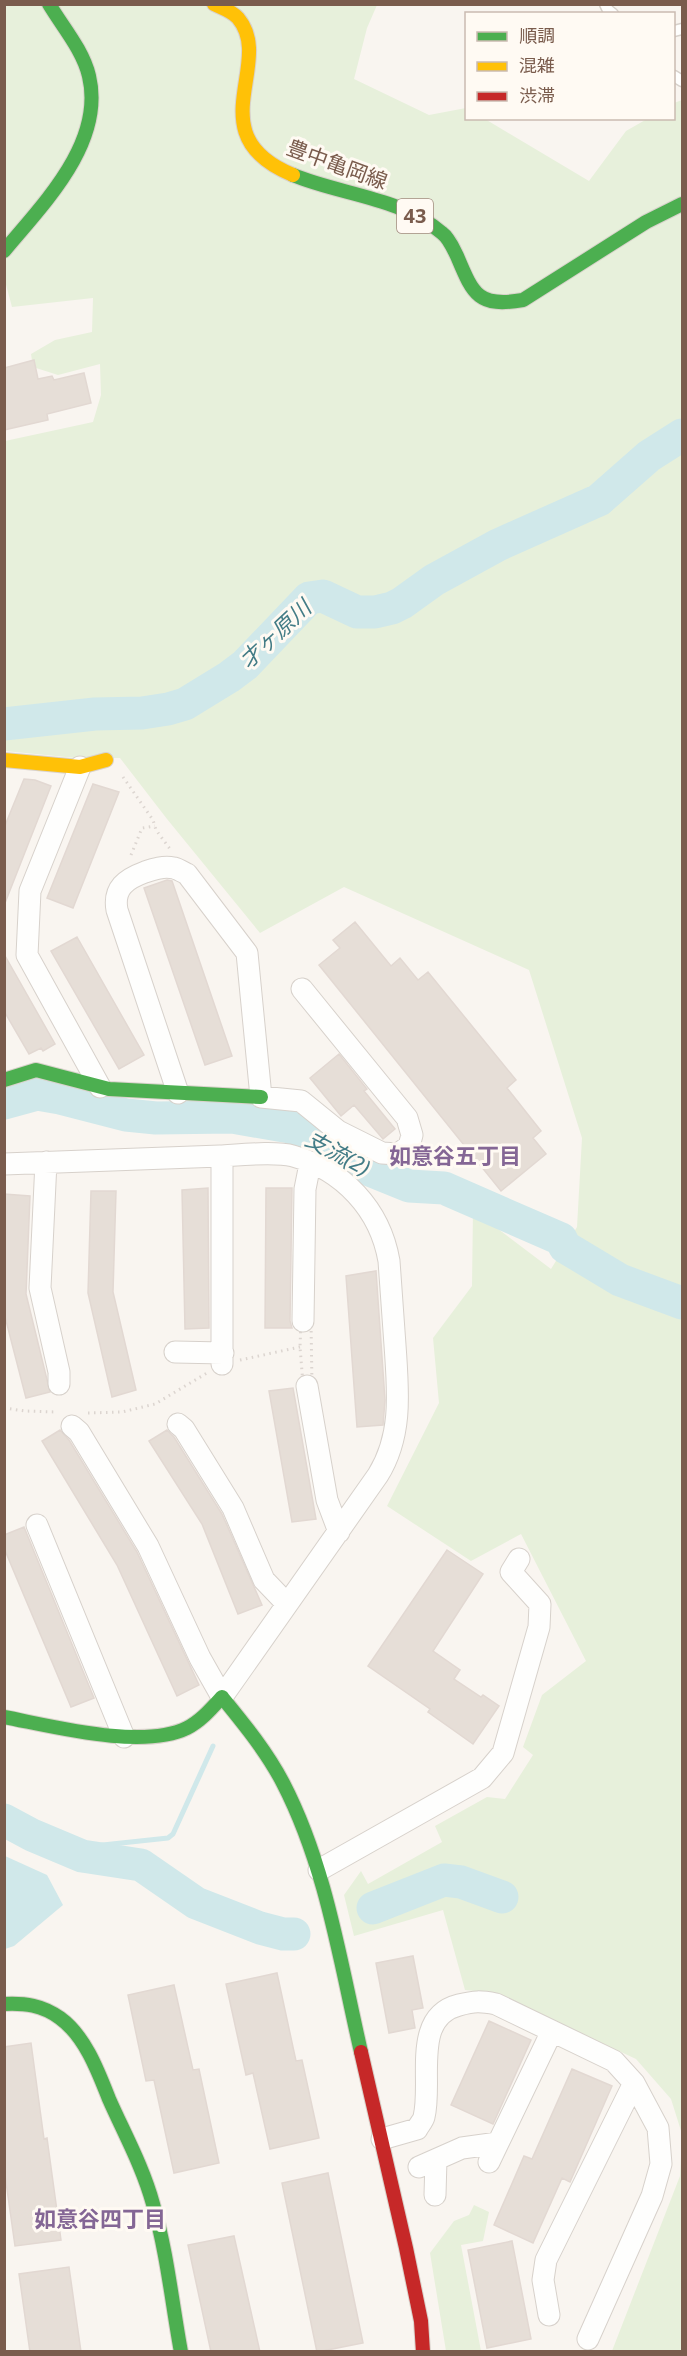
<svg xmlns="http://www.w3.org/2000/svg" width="687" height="2356" font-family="'Noto Sans','Noto Sans JP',sans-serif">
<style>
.green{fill:#e7f0db}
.water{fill:#d0e8ea}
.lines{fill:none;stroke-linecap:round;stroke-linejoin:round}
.stream{stroke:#d0e8ea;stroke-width:5}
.river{stroke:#d0e8ea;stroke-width:33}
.building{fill:#e6ded7;stroke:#e2d8d2;stroke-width:1.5}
.lane-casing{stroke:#d7d1cb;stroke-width:13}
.street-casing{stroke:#d7d1cb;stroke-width:23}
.fast-casing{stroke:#d9d2cb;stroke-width:16}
.slow-casing{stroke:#d9d2cb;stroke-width:16}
.jam-casing{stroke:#d9d2cb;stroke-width:16}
.path{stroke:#dcd5d0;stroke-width:3;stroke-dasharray:1.5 4.5;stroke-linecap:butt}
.lane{stroke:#fefefd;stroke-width:10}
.street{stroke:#fefefd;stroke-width:21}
.fast{stroke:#4caf50;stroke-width:14}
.slow{stroke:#ffc107;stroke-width:14}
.jam{stroke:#c62828;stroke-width:14}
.labels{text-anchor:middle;stroke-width:6;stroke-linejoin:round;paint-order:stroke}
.shield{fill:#fffaf3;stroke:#a28b7f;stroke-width:1.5}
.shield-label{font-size:20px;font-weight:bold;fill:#7a5c4d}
.street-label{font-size:21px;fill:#7a5c4d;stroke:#fffaf3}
.water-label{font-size:22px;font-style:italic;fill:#437c86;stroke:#fffaf3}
.neighbourhood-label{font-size:22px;font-weight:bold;fill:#846695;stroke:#fffaf3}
</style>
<rect width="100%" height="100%" fill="#f9f5f0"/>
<path class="green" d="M5 5H377L367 28 354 79 429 115 466 108V118L485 119 589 181 626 131 647 119 674 118V103L682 100V2134L671 2099 636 2059 495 1993 465 1990 443 1910 354 1936 344 1895 361 1871 368 1884 442 1842 435 1826 487 1797 505 1799 533 1755 523 1747 542 1695 586 1661 521 1534 471 1561 387 1506 439 1403 433 1338 472 1286 473 1210 551 1269 577 1227 582 1138 529 970 344 887 260 933 167 819 120 758H76L5 751V441L93 422 101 395 100 364 58 375 33 367 31 354 55 340 92 332 93 298 12 307 5 281Z
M682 2136V2351H612L680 2176Z
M474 2205 489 2212 483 2241 461 2245 481 2351H446L430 2253 454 2221 469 2215Z"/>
<path class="water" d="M5 1856 47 1875 63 1905 14 1946 5 1949Z"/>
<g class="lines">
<path class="stream" d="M70 1851 84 1847 168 1838 173 1834 213 1746"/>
<path class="river" d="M4 724 95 714 142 713 168 709 185 704 229 677 245 665 309 598 323 596 357 612H375L392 608 402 603 434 580 498 545 599 500 649 456 682 435
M4 1103 37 1094 60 1098 126 1115 156 1118 232 1117 290 1127 367 1169 409 1186 444 1188 561 1239 565 1247 620 1280 682 1303
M4 1820 32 1835 82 1856 141 1865 196 1903 260 1928 283 1934H294
M373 1908 444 1880 461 1882 502 1897"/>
</g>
<path class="building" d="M34 360 38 379 52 376 54 380 84 373 91 403 47 414 48 420 4 430V368Z
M24 779 35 780 51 786 5 903 4 828Z
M93 784 119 792 73 908 47 898Z
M167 880 172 881 232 1056 205 1065 144 888Z
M355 922 391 966 400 958 418 980 428 972 516 1080 507 1088 541 1131 533 1138 546 1154 501 1191 319 965 340 948 333 940Z
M77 937 144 1055 119 1069 51 951Z
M4 954 55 1044 43 1051 41 1048 29 1054 4 1011Z
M339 1054 367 1089 364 1091 395 1129 383 1139 354 1105 341 1116 310 1078Z
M208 1188 209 1328 185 1329 182 1190Z
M266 1188H292L290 1321 292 1328H265Z
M91 1191H116L113 1292 136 1390 112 1397 88 1293Z
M4 1194 30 1196 26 1294 50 1392 26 1398 4 1313Z
M376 1271 385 1400 383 1425 357 1427 346 1276Z
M293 1388 316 1519 292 1522 269 1391Z
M60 1430 69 1440 137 1552 199 1685 177 1696 117 1565 42 1441Z
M167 1430 174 1437 222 1514 262 1605 238 1614 202 1524 149 1441Z
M24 1527 94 1698 71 1707 4 1548V1535Z
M447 1550 483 1574 433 1651 460 1670 454 1679 481 1697 483 1695 499 1706 473 1744 428 1712 430 1709 368 1666Z
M413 1956 423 2008 412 2010 415 2028 389 2033 376 1963Z
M277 1973 296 2061 302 2060 319 2138 270 2149 253 2073 246 2075 226 1984Z
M174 1985 193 2070 199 2069 219 2163 174 2173 154 2080 146 2081 128 1995Z
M489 2021 531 2040 493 2124 451 2105Z
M31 2043 44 2139 47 2138 61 2240 15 2246 4 2168V2047Z
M572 2069 612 2086 570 2182 562 2178 533 2243 494 2225 524 2156 532 2159Z
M328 2173 363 2343 317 2352 282 2183Z
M234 2236 260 2352H211L188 2245Z
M512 2241 531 2339 487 2348 468 2250Z
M69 2267 81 2352H30L19 2274Z"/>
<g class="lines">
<g class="lane-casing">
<path id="lane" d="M605 4 608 10 613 14
M674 31 682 29
M674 76 682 81"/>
</g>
<g class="street-casing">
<path id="street" d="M80 767 30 891 27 955 100 1087
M178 1093 117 910C113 888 126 879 145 872 154 869 163 866 174 868 178 869 183 872 187 874L247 953 261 1097 301 1101 338 1131 382 1153 398 1154 409 1146 412 1135 407 1118 302 989
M222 1156V1364
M46 1162 40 1288 59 1372V1384
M4 1164C76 1162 148 1158 220 1156 239 1155 275 1151 293 1156 343 1170 380 1209 389 1261 391 1289 393 1317 395 1345 398 1390 403 1435 378 1475L222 1697 200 1658 148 1546 79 1432 72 1426
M303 1321 305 1189 310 1164
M175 1352 223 1353
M307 1386 327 1500 339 1532
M178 1424 184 1429 233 1508 264 1580 287 1604
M37 1525 124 1737
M319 1870 482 1778 503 1753 539 1627 540 1604 511 1572 519 1559
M382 2139 417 2129C419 2125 423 2121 424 2117 433 2082 411 2017 459 2005 475 2001 480 2001 496 2004L614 2061 634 2083 658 2128 661 2164 652 2196 588 2339
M489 2162 552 2031
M419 2167 462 2148 498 2143
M435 2195 436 2160
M549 2315 543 2280 546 2260 634 2083"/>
</g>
<g class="fast-casing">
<path id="fast" d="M293 175C341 195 401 197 442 233 449 238 453 248 457 256 473 294 478 308 523 300L646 222 682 204
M4 251C43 204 105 143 89 76 83 50 62 26 49 4
M4 1080 36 1070 109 1089 261 1097
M4 1717C52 1726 142 1750 187 1728 201 1721 212 1708 222 1697 244 1724 267 1752 283 1783 326 1866 340 1961 361 2052
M4 2004C25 2003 42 2005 60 2018 85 2036 98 2071 109 2099 124 2133 143 2167 153 2204 167 2252 172 2303 181 2352"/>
</g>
<g class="slow-casing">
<path id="slow" d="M214 4C222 8 232 11 238 18 276 63 196 135 293 175
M4 760 80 767 106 760"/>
</g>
<g class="jam-casing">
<path id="jam" d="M361 2052 406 2248 421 2321 423 2352"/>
</g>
<path class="path" d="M123 777 153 820 156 830 170 849
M131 855 142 828 155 826
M303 1321H311L312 1385 303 1384 300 1347 301 1322Z
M240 1360 300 1347
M4 1408 25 1411 57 1412
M88 1413 122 1412 155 1404 207 1373"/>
<use href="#lane" class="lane"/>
<use href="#street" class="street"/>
<use href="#fast" class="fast"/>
<use href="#slow" class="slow"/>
<use href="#jam" class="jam"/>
</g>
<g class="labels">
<rect class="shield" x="397" y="199" width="36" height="34" rx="4.5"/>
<g class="shield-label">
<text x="415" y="223">43</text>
</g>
<g class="street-label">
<text transform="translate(337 165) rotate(20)" y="7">豊中亀岡線</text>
</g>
<g class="water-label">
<text transform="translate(275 634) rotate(-43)" y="8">才ヶ原川</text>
<text transform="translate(338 1153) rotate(28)" y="8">支流(2)</text>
</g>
<g class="neighbourhood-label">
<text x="455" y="1164">如意谷五丁目</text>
<text x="100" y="2227">如意谷四丁目</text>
</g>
</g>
<rect width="687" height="2356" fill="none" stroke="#7a5c4d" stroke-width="12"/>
<rect x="465" y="12" width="210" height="108" fill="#fffaf3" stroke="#cabbb1" stroke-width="1.5"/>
<rect x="477" y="32" width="30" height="9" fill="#4caf50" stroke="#cabbb1" stroke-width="1.5"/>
<text x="519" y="42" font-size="18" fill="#7a5c4d">順調</text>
<rect x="477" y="62" width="30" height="9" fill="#ffc107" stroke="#cabbb1" stroke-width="1.5"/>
<text x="519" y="72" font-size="18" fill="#7a5c4d">混雑</text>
<rect x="477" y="92" width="30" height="9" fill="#c62828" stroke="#cabbb1" stroke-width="1.5"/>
<text x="519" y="102" font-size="18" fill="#7a5c4d">渋滞</text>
</svg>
